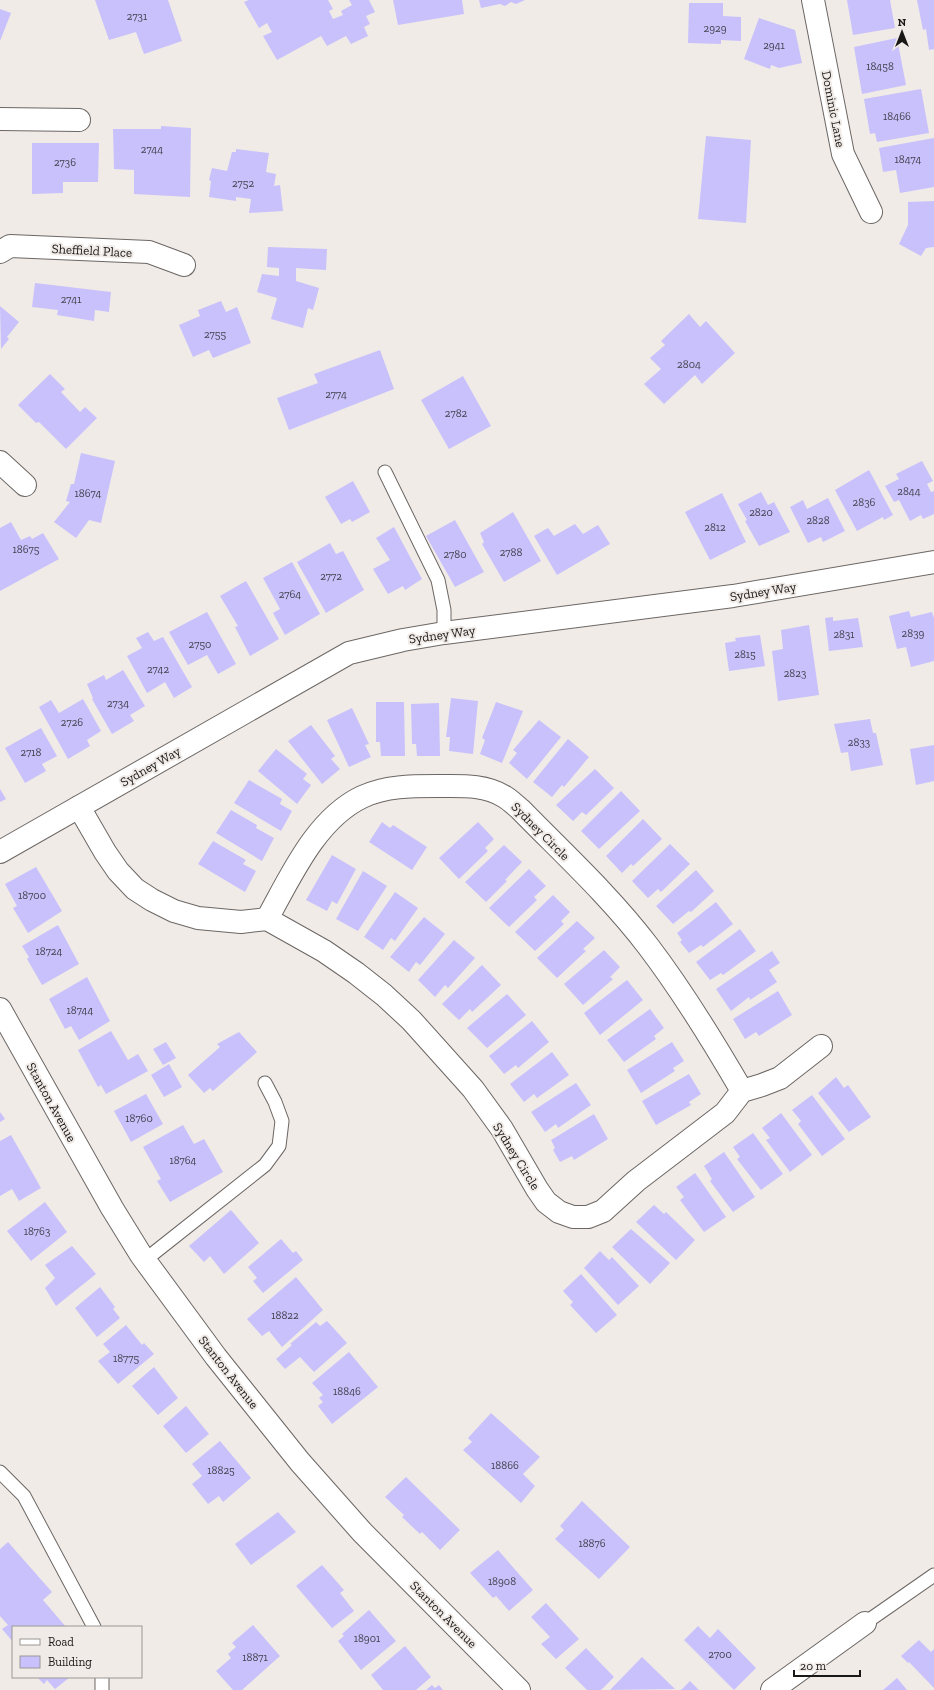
<svg xmlns="http://www.w3.org/2000/svg" width="934" height="1690" font-family="'Zilla Slab',serif">
<style>
.building{fill:#c9c1fb}
.lines{fill:none;stroke-linecap:round;stroke-linejoin:round}
.service-casing{stroke:#6c6764;stroke-width:15}
.minor-casing{stroke:#6c6764;stroke-width:24}
.tertiary-casing{stroke:#6c6764;stroke-width:24}
.service{stroke:#fff;stroke-width:13}
.minor{stroke:#fff;stroke-width:22}
.tertiary{stroke:#fff;stroke-width:22}
.labels{text-anchor:middle;stroke-width:4;stroke-linejoin:round;paint-order:stroke}
.number-label{font-size:11px;fill:#464250}
.street-label{font-size:13px;fill:#1a1817;stroke:#f0ebe7}
</style>
<rect width="100%" height="100%" fill="#f0ebe7"/>
<path class="building" d="M95 0H168L182 41 144 54 136 32 109 40Z
M249 0H328L333 9 329 11 333 19 343 15 341 11 352 5 349 0H369L375 12 366 16 370 24 364 27 368 36 351 44 346 36 327 46 321 36 277 60 263 36 272 32 267 23 259 28 244 2Z
M393 0H462L464 14 398 25Z
M479 0H525L516 4 511 2 505 6 500 4 481 8Z
M847 0H890L895 28 853 35Z
M917 0H934V49L929 50 926 29 923 30Z
M689 3H723V16L741 17V41L721 40V44L688 43Z
M0 9 11 13 0 41Z
M759 18 795 30 802 63 779 68 771 65 770 69 744 59Z
M897 38 906 85 862 94 854 47Z
M921 89 929 133 877 142 875 133 870 134 864 99Z
M161 126 191 128 190 197 134 194V170L114 169 113 129H161Z
M706 136 751 140 746 223 698 219Z
M934 138V187L900 193 896 170 883 172 879 148Z
M32 143H99L98 182H63V193L32 194Z
M236 149 269 153 266 172 276 174 274 186 280 185 283 211 249 213 251 199 236 197V201L209 197 211 181 209 180 212 168 227 171 232 152H236Z
M934 201V247L926 248 921 256 899 244 908 225V202Z
M268 247 327 249 326 270 296 268V281L319 288 313 310 308 308 303 328 271 319 277 298 257 292 262 274 279 276V268L267 267Z
M35 283 111 292 109 312 95 310 94 321 57 315 58 310 32 307Z
M221 301 226 312 237 307 251 343 213 358 209 350 193 357 179 325 200 316 198 310Z
M0 306 19 322 7 337 9 339 1 349Z
M689 314 700 327 706 321 735 353 702 384 695 375 664 404 644 384 661 369 650 358 665 345 661 341Z
M380 350 394 389 289 430 277 398 318 383 314 374Z
M50 374 65 389 61 392 80 412 85 407 97 418 66 449 39 422 36 423 18 405Z
M463 376 491 426 449 449 421 400Z
M81 453 115 461 101 523 89 520 76 538 54 522 70 502 66 501 71 484H74Z
M922 461 933 481 927 484 931 492 934 491V514L923 519 921 515 910 521 899 500 894 502 885 486 899 479 896 474Z
M869 470 893 515 884 520 883 517 857 531 835 490Z
M353 481 370 512 352 522 350 519 341 524 325 497Z
M761 492 768 505 774 502 790 532 759 546 745 521 747 520 738 504Z
M722 493 746 542 710 560 685 512Z
M828 498 845 531 823 542 821 537 808 543 790 507 803 500 807 509Z
M513 512 541 561 504 582 482 544 484 542 480 533Z
M455 520 484 572 455 587 426 536Z
M11 522 21 540 30 536 32 539 43 533 59 559 0 591V528Z
M575 524 583 534 598 525 610 544 557 575 534 536 548 528 554 536Z
M394 527 422 579 405 590 403 586 388 594 373 569 390 560 376 538Z
M330 543 336 554 343 551 364 590 326 613 297 562Z
M292 562 320 614 285 635 273 613 280 609 263 578Z
M246 581 279 639 250 656 235 627 238 626 220 596Z
M909 611 911 617 932 612 934 618V661L911 667 906 647 897 649 889 616Z
M207 612 236 664 218 674 207 655 188 665 169 632Z
M833 617V621L858 618 863 647 829 651 825 618Z
M809 625 819 695 778 701 772 651 783 649 781 630Z
M148 632 154 641 163 637 192 687 174 698 165 682 147 693 127 656 142 648 136 638Z
M760 635 765 666 729 671 725 643 736 641 735 638Z
M123 670 145 706 130 715 134 721 112 734 92 699 93 698 87 684 104 675 106 680Z
M451 698 478 701 473 754 449 751 450 737H446Z
M83 699 101 731 87 740 90 746 68 759 39 707 51 700 59 713Z
M376 702H404L405 756H381L380 742H376Z
M496 702 523 711 502 763 480 754 485 740 482 738Z
M439 703 440 756H417L416 744H412L411 704Z
M352 708 369 744 365 745 371 757 349 767 327 720Z
M870 719 873 733H876L883 765 851 771 848 752 841 753 834 724Z
M539 720 561 737 527 779 509 763 517 753 513 750Z
M311 725 335 756 331 759 340 769 322 784 288 741Z
M41 728 57 756 42 764 46 771 25 783 5 748Z
M568 739 589 757 564 787 562 785 552 797 533 782Z
M934 745V781L916 785 910 749Z
M276 749 307 774 303 779 311 785 297 804 258 771Z
M595 769 614 788 586 815 582 812 573 821 556 805Z
M249 780 282 799 280 804 292 811 281 831 234 803Z
M0 789 6 799 0 802Z
M621 791 640 811 599 849 581 831Z
M231 810 257 825 256 828 274 838 262 861 216 833Z
M643 819 662 839 633 866 631 864 622 873 606 856Z
M382 822 390 828 393 825 427 847 412 870 369 842Z
M478 822 494 839 485 848 488 851 459 879 439 858Z
M213 841 246 860 243 864 256 871 245 892 198 864Z
M670 844 690 864 661 892 658 889 648 898 632 881Z
M504 845 522 862 505 880 507 881 486 902 465 882Z
M332 855 356 869 337 904 332 901 327 911 306 900Z
M36 867 62 911 28 933 13 908 17 906 5 884Z
M529 869 546 886 534 897 537 900 509 927 489 908Z
M696 870 714 891 691 912 689 911 673 924 656 906Z
M363 871 387 886 358 931 336 919Z
M395 892 418 908 395 941 391 938 383 950 364 937Z
M553 895 570 912 561 921 564 924 535 951 515 932Z
M716 902 733 924 703 947 701 945 689 953 680 942 682 940 677 933Z
M424 917 445 934 420 965 416 962 409 972 390 957Z
M577 921 595 938 583 949 586 951 557 978 537 958Z
M58 925 79 964 42 985 27 959 29 957 22 946Z
M740 929 756 951 723 975 721 973 710 980 696 962Z
M454 940 475 958 448 988 445 985 435 997 418 980Z
M604 950 620 967 610 977 613 979 583 1005 564 984Z
M772 951 780 963 769 970 777 982 750 1000 749 997 731 1011 716 989Z
M482 965 501 985 472 1012 470 1009 459 1020 442 1004Z
M87 977 110 1021 79 1040 71 1026 65 1029 49 999Z
M627 980 643 1000 600 1035 584 1013Z
M778 991 792 1015 759 1036 756 1032 745 1039 733 1019Z
M507 994 526 1015 487 1048 467 1028Z
M650 1009 664 1028 654 1036 656 1039 624 1062 607 1040Z
M532 1021 549 1042 518 1068 516 1065 504 1074 489 1056Z
M111 1031 128 1060 138 1054 148 1071 106 1094 101 1085 98 1087 78 1050Z
M239 1032 257 1052 213 1091 210 1088 204 1093 188 1075 220 1047 217 1044Z
M166 1042 176 1058 163 1065 153 1049Z
M672 1042 684 1061 673 1068 675 1071 641 1093 627 1070Z
M552 1052 569 1075 537 1098 534 1094 524 1102 510 1084Z
M169 1064 182 1087 164 1097 151 1075Z
M689 1074 701 1094 689 1102 691 1105 656 1125 642 1101Z
M836 1077 844 1088 848 1085 871 1117 849 1132 818 1093Z
M576 1083 591 1105 558 1128 556 1124 545 1132 531 1112Z
M146 1094 163 1124 131 1142 114 1111Z
M812 1095 845 1139 822 1156 798 1124 801 1121 792 1110Z
M0 1112 5 1119 0 1122Z
M781 1113 812 1155 790 1172 766 1140 770 1138 762 1128Z
M594 1114 608 1139 574 1160 572 1156 560 1162 553 1150 555 1148 551 1140Z
M183 1125 194 1144 204 1139 223 1172 170 1202 157 1181 161 1179 143 1147Z
M753 1133 783 1174 761 1190 737 1159 740 1157 733 1147Z
M11 1135 41 1188 19 1201 12 1189 0 1196V1141Z
M724 1152 755 1197 733 1212 710 1181 712 1179 704 1166Z
M695 1173 726 1217 704 1232 680 1200 684 1197 676 1187Z
M45 1202 67 1232 31 1261 7 1231Z
M654 1205 664 1214 666 1212 695 1240 676 1260 636 1222Z
M231 1210 259 1243 224 1274 210 1256 204 1262 189 1246Z
M631 1229 670 1263 650 1284 612 1247Z
M281 1239 293 1253 296 1251 303 1260 263 1293 253 1281 257 1278 248 1267Z
M72 1246 96 1274 56 1306 45 1288 55 1278 45 1265Z
M600 1251 609 1260 612 1257 639 1286 618 1305 584 1268Z
M581 1274 617 1315 596 1333 570 1305 573 1302 563 1291Z
M296 1277 323 1310 282 1347 269 1331 262 1336 247 1319Z
M100 1287 115 1307 113 1309 120 1318 97 1337 75 1308Z
M327 1321 347 1343 314 1372 300 1357 285 1369 276 1359 292 1345 290 1344 316 1322 320 1326Z
M126 1325 142 1345 144 1343 154 1354 118 1384 98 1361 110 1352 103 1344Z
M349 1352 378 1387 332 1424 318 1406 323 1402 319 1398 323 1395 312 1383Z
M154 1367 178 1398 158 1415 132 1386Z
M186 1406 209 1434 186 1453 163 1426Z
M491 1413 540 1457 523 1474 535 1486 521 1503 463 1450 472 1442 468 1438Z
M220 1441 251 1478 223 1502 219 1496 208 1504 192 1484 202 1476 192 1464Z
M406 1477 460 1530 440 1550 422 1532 420 1534 402 1517 404 1515 385 1497Z
M582 1501 630 1547 599 1579 555 1539 564 1530 560 1526Z
M278 1512 296 1532 251 1565 235 1544Z
M8 1542 52 1592 43 1600 66 1627H13V1642L2 1629 8 1625 0 1616V1549Z
M498 1550 533 1590 509 1611 496 1596 493 1598 470 1573Z
M322 1565 344 1590 340 1593 354 1611 332 1628 296 1586Z
M546 1603 579 1639 556 1659 541 1644 550 1637 531 1617Z
M369 1610 396 1641 361 1670 338 1641 344 1636 342 1634Z
M253 1625 280 1656 242 1690H233L216 1671 231 1658 228 1654 236 1647 232 1643Z
M698 1626 710 1638 718 1629 756 1668 734 1690 684 1640Z
M919 1640 931 1652 934 1649V1688L909 1662 908 1663 901 1656Z
M405 1646 431 1677 416 1690H383L371 1675Z
M586 1648 614 1677 601 1690H587L565 1668Z
M642 1657 675 1689 610 1690Z
M37 1677H70L55 1689 47 1680 44 1684Z
M897 1678 907 1690H883Z
M690 1681 699 1690H681Z
M432 1685 435 1688 439 1685 443 1690H426Z"/>
<g class="lines">
<g class="service-casing">
<path id="service" d="M385 472 438 580 444 610V633
M145 1260 265 1165 279 1146 282 1121 275 1102 265 1083
M0 1472 24 1496 94 1627
M865 1623 934 1575
M102 1677V1690"/>
</g>
<g class="minor-casing">
<path id="minor" d="M813 0 843 154 871 212
M0 119 79 120
M0 252 10 246 149 252 184 265
M0 462 25 485
M79 807 105 852 118 871 135 889 152 900 174 911 198 918 241 922 267 919 324 951 356 973 384 995 411 1020 473 1089 502 1129 537 1189 546 1202 559 1212 573 1217H588L603 1211 636 1181 725 1113 742 1091 762 1085 780 1078 821 1046
M267 919C291 876 316 819 362 797 385 786 412 786 437 786 460 786 485 784 505 797 510 800 515 805 520 809 563 853 610 896 648 946 683 992 713 1041 742 1091
M772 1690 865 1623"/>
</g>
<g class="tertiary-casing">
<path id="tertiary" d="M0 852 349 653 403 640 444 633 733 596 934 562
M0 1009 112 1208 141 1255 216 1357 300 1462 362 1532 519 1690"/>
</g>
<use href="#service" class="service"/>
<use href="#minor" class="minor"/>
<use href="#tertiary" class="tertiary"/>
</g>
<g class="labels">
<g class="number-label">
<text x="137" y="20">2731</text>
<text x="715" y="32">2929</text>
<text x="774" y="49">2941</text>
<text x="880" y="70">18458</text>
<text x="897" y="120">18466</text>
<text x="152" y="153">2744</text>
<text x="908" y="163">18474</text>
<text x="65" y="166">2736</text>
<text x="243" y="187">2752</text>
<text x="71" y="303">2741</text>
<text x="215" y="338">2755</text>
<text x="689" y="368">2804</text>
<text x="336" y="398">2774</text>
<text x="456" y="417">2782</text>
<text x="909" y="495">2844</text>
<text x="88" y="497">18674</text>
<text x="864" y="506">2836</text>
<text x="761" y="516">2820</text>
<text x="818" y="524">2828</text>
<text x="715" y="531">2812</text>
<text x="26" y="553">18675</text>
<text x="511" y="556">2788</text>
<text x="455" y="558">2780</text>
<text x="331" y="580">2772</text>
<text x="290" y="598">2764</text>
<text x="913" y="637">2839</text>
<text x="844" y="638">2831</text>
<text x="200" y="648">2750</text>
<text x="745" y="658">2815</text>
<text x="158" y="673">2742</text>
<text x="795" y="677">2823</text>
<text x="118" y="707">2734</text>
<text x="72" y="726">2726</text>
<text x="859" y="746">2833</text>
<text x="31" y="756">2718</text>
<text x="32" y="899">18700</text>
<text x="49" y="955">18724</text>
<text x="80" y="1014">18744</text>
<text x="139" y="1122">18760</text>
<text x="183" y="1164">18764</text>
<text x="37" y="1235">18763</text>
<text x="285" y="1319">18822</text>
<text x="126" y="1362">18775</text>
<text x="347" y="1395">18846</text>
<text x="505" y="1469">18866</text>
<text x="221" y="1474">18825</text>
<text x="592" y="1547">18876</text>
<text x="502" y="1585">18908</text>
<text x="367" y="1642">18901</text>
<text x="720" y="1658">2700</text>
<text x="255" y="1661">18871</text>
</g>
<g class="street-label">
<text transform="translate(834 109) rotate(79)" y="5">Dominic Lane</text>
<text transform="translate(92 250) rotate(3)" y="5">Sheffield Place</text>
<text transform="translate(763 591) rotate(-9)" y="5">Sydney Way</text>
<text transform="translate(442 634) rotate(-8)" y="5">Sydney Way</text>
<text transform="translate(150 766) rotate(-30)" y="5">Sydney Way</text>
<text transform="translate(541 831) rotate(45)" y="5">Sydney Circle</text>
<text transform="translate(52 1102) rotate(61)" y="5">Stanton Avenue</text>
<text transform="translate(517 1156) rotate(58)" y="5">Sydney Circle</text>
<text transform="translate(229 1372) rotate(52)" y="5">Stanton Avenue</text>
<text transform="translate(444 1614) rotate(45)" y="5">Stanton Avenue</text>
</g>
</g>
<rect x="12" y="1626" width="130" height="52" fill="#f0ebe7" stroke="#9a9794"/>
<rect x="20" y="1639" width="20" height="6" fill="#ffffff" stroke="#9a9794"/>
<text x="48" y="1646" font-size="12" fill="#1a1817">Road</text>
<rect x="20" y="1656" width="20" height="12" fill="#c9c1fb" stroke="#9a9794"/>
<text x="48" y="1666" font-size="12" fill="#1a1817">Building</text>
<g transform="translate(902 32)" stroke="#f0ebe7" stroke-width="3" paint-order="stroke">
<path d="M0-3L7 15L0 10L-7 15Z" fill="#1a1817"/>
<text y="-6" font-size="11" font-weight="bold" text-anchor="middle" fill="#1a1817">N</text>
</g>
<path d="M794 1670v6h66v-6" fill="none" stroke="#1a1817" stroke-width="2"/>
<text x="800" y="1670" font-size="12" fill="#1a1817" stroke="#f0ebe7" stroke-width="3" paint-order="stroke">20 m</text>
</svg>
